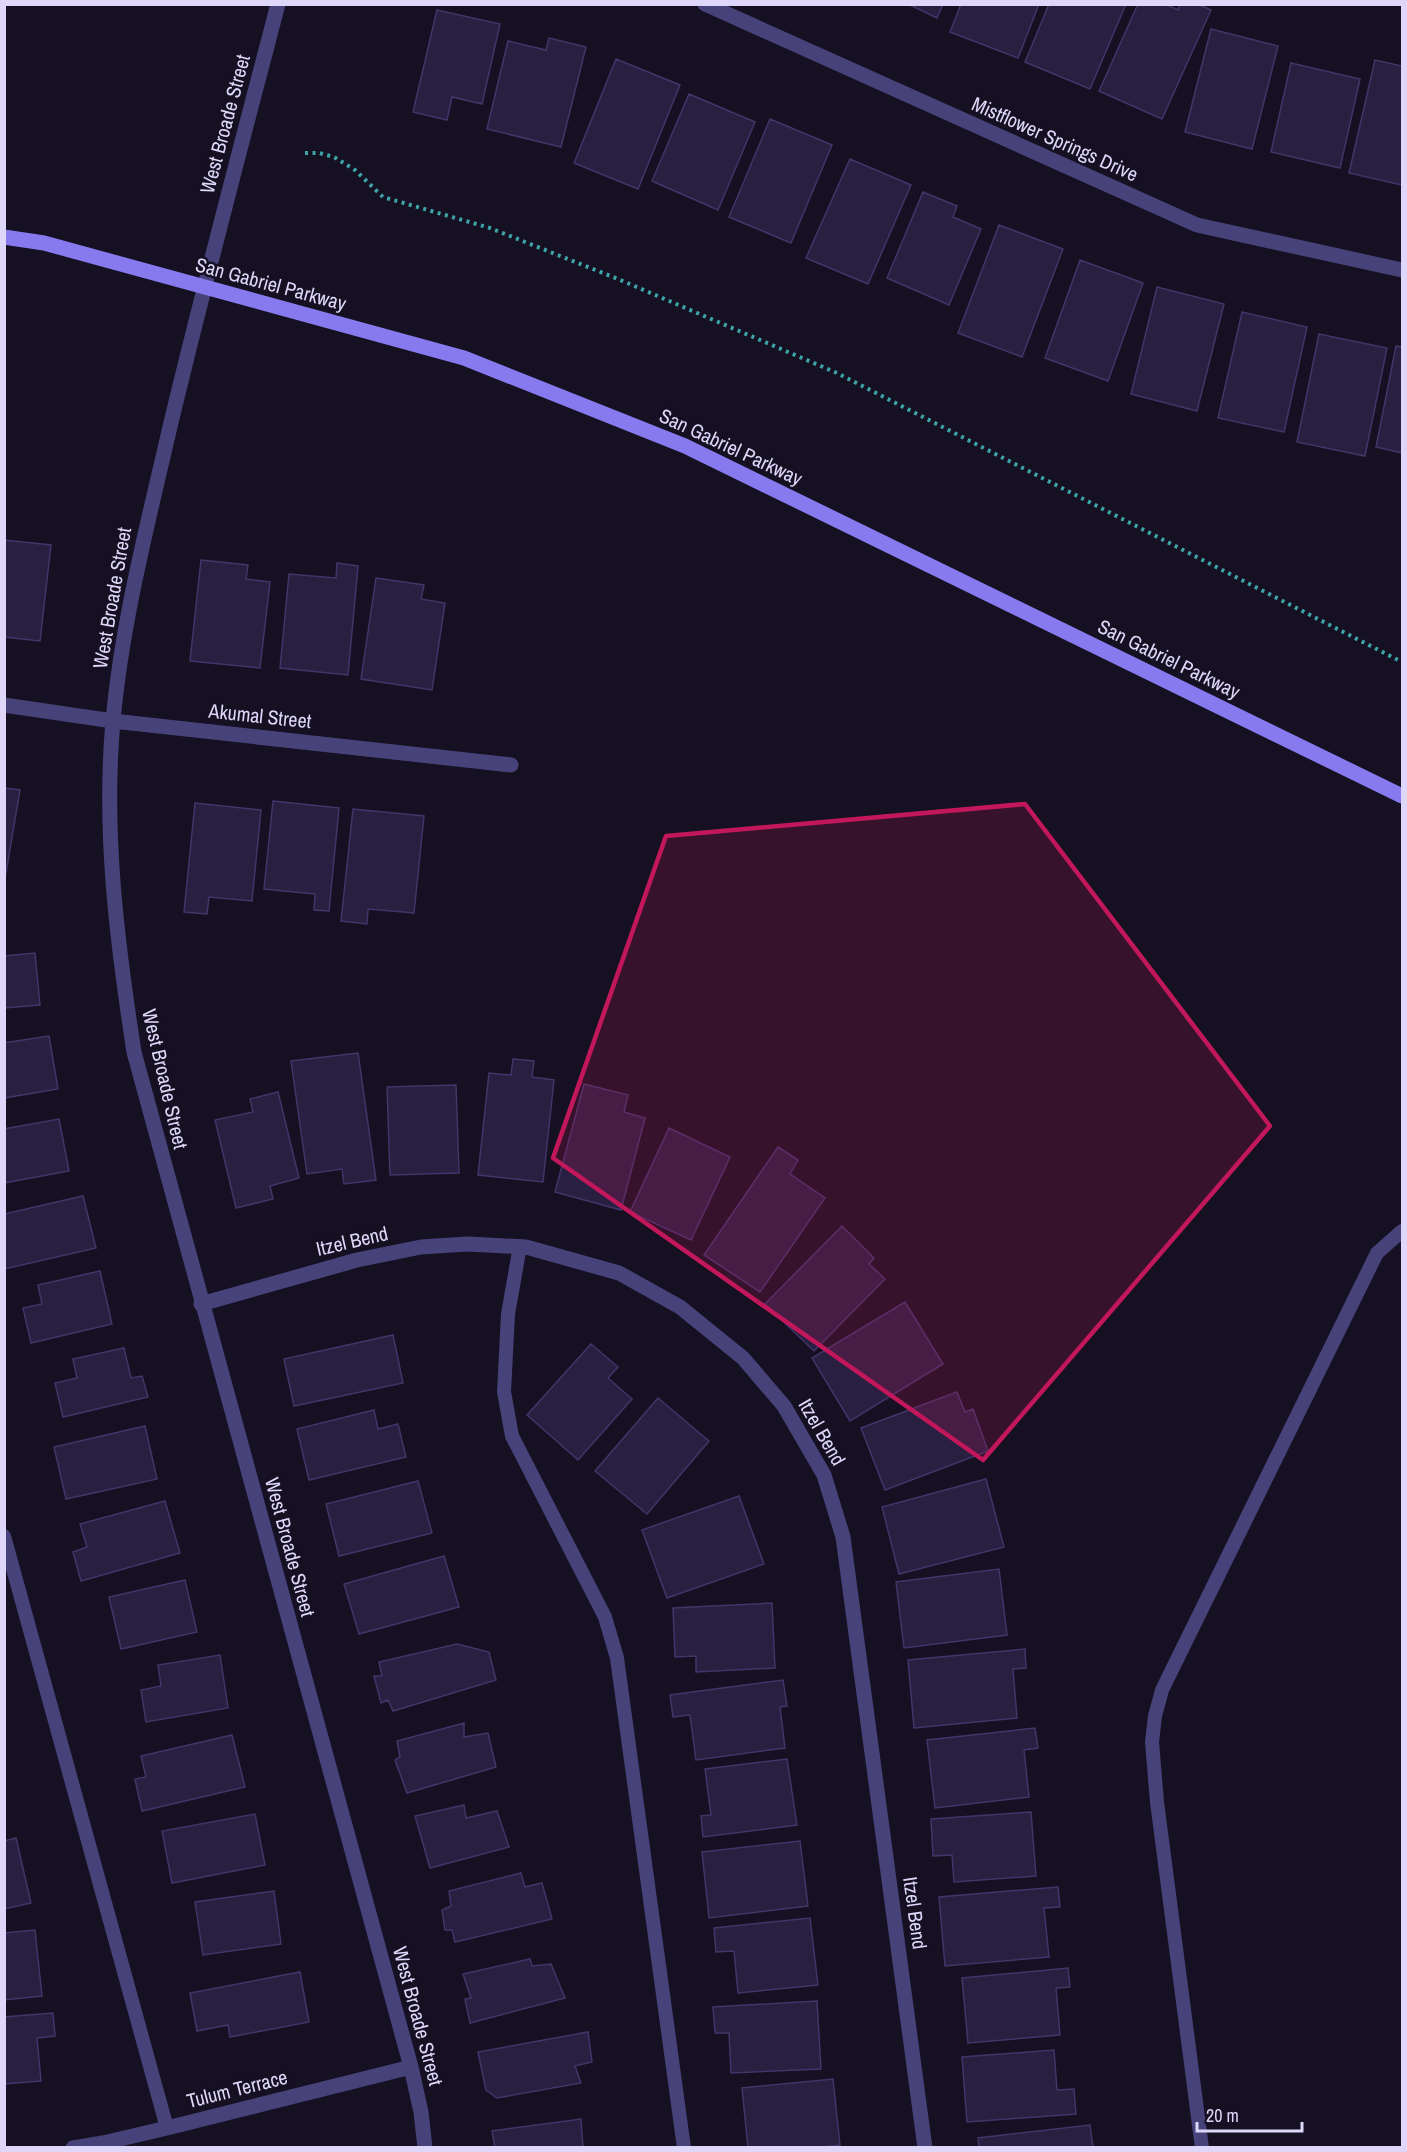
<svg xmlns="http://www.w3.org/2000/svg" width="1407" height="2152" font-family="'Archivo Narrow',sans-serif">
<style>
.building{fill:#291f40;stroke:#43346a;stroke-width:1.5}
.lines{fill:none;stroke-linecap:round;stroke-linejoin:round}
.path{stroke:#3ea5a7;stroke-width:4;stroke-dasharray:3 4.5;stroke-linecap:butt}
.lane{stroke:#48427b;stroke-width:14}
.street{stroke:#48427b;stroke-width:15}
.secondary{stroke:#867aee;stroke-width:15}
.marked{fill:#c2185b;fill-opacity:0.2;stroke:#c2185b;stroke-width:4.5;stroke-linejoin:round}
.labels{text-anchor:middle;stroke-width:5;stroke-linejoin:round;paint-order:stroke}
.street-label{font-size:20px;fill:#ded7fa;stroke:#151122}
</style>
<rect width="100%" height="100%" fill="#151122"/>
<path class="building" d="M908 4H943L937 18Z
M961 4H1039L1018 58 950 32Z
M1049 4H1126L1090 89 1025 62Z
M1138 4H1165L1178 10 1180 4H1197L1211 10 1162 119 1099 91Z
M437 10 500 24 482 104 452 97 447 120 413 112Z
M1211 29 1278 46 1252 149 1185 132Z
M549 38 586 47 561 147 487 129 508 41 546 50Z
M616 59 680 85 638 189 574 163Z
M1375 60 1402 66V185L1349 173Z
M1291 63 1360 79 1340 168 1271 152Z
M689 94 755 122 718 210 652 181Z
M770 119 832 145 791 243 729 217Z
M850 159 911 185 868 284 806 258Z
M923 192 957 206 953 217 981 229 949 305 887 278Z
M999 225 1063 249 1022 357 958 333Z
M1080 260 1143 283 1108 381 1045 358Z
M1157 287 1224 304 1197 411 1131 394Z
M1242 312 1307 327 1284 432 1218 418Z
M1319 334 1387 348 1365 456 1297 442Z
M1396 346 1402 347V453L1376 447Z
M4 540 51 545 40 641 4 637Z
M201 560 248 565 246 579 270 582 260 668 190 661Z
M337 563 358 566 348 675 280 668 289 574 336 578Z
M376 578 424 585 421 599 445 603 432 690 361 679Z
M4 788 20 790 4 885Z
M273 801 339 808 329 911 314 910 315 894 264 889Z
M195 803 261 810 252 901 209 897 207 914 184 912Z
M353 809 424 816 414 913 368 909 367 924 341 921Z
M35 953 40 1005 4 1008V956Z
M49 1036 58 1089 4 1098V1043Z
M358 1053 376 1180 344 1184 342 1169 307 1174 291 1061Z
M513 1059 534 1061 532 1077 554 1080 543 1182 478 1175 489 1073 511 1075Z
M584 1084 628 1095 624 1112 645 1118 621 1210 555 1192Z
M456 1085 459 1173 390 1175 387 1087Z
M278 1092 299 1178 270 1186 273 1199 236 1208 215 1120 253 1112 250 1099Z
M59 1119 69 1171 4 1183V1129Z
M669 1128 730 1157 691 1240 630 1212Z
M778 1147 798 1160 790 1174 825 1198 760 1292 704 1255Z
M83 1196 96 1248 4 1269V1214Z
M842 1226 874 1258 869 1264 885 1279 814 1351 765 1304Z
M100 1271 112 1324 31 1343 23 1308 42 1304 38 1285Z
M905 1302 943 1364 850 1421 812 1358Z
M393 1335 403 1383 294 1406 284 1359Z
M591 1344 618 1367 608 1378 632 1399 578 1460 527 1415Z
M124 1348 131 1378 142 1376 148 1397 63 1417 55 1383 77 1378 73 1359Z
M957 1392 965 1412 973 1409 988 1451 885 1490 861 1428Z
M658 1398 709 1441 647 1514 595 1471Z
M374 1410 378 1429 398 1424 406 1457 309 1480 297 1429Z
M145 1426 157 1479 66 1499 54 1447Z
M986 1479 1004 1547 899 1574 882 1507Z
M418 1481 432 1533 339 1556 326 1504Z
M739 1496 764 1564 667 1598 642 1530Z
M165 1501 180 1553 81 1581 73 1552 87 1547 80 1524Z
M444 1556 459 1607 359 1634 344 1584Z
M999 1569 1007 1635 904 1648 896 1582Z
M185 1580 197 1632 121 1649 109 1597Z
M772 1603 775 1668 696 1672V1656L675 1657 673 1608Z
M457 1644 489 1652 496 1680 393 1711 388 1700 381 1703 374 1676H382L379 1662Z
M1025 1649 1026 1668 1013 1669 1017 1718 914 1728 908 1660Z
M220 1655 228 1708 146 1722 141 1690 161 1686 158 1665Z
M783 1680 787 1706 780 1707 785 1748 696 1760 690 1715 673 1717 670 1695Z
M464 1723V1737L488 1733 496 1767 407 1793 395 1760 400 1757 397 1741Z
M1035 1728 1038 1748 1024 1750 1029 1797 935 1808 927 1740Z
M232 1735 245 1787 142 1811 135 1779 146 1777 141 1756Z
M787 1759 797 1825 703 1837 701 1816 711 1815 705 1769Z
M464 1805 466 1818 497 1811 509 1847 430 1868 415 1816Z
M1031 1812 1036 1876 954 1882 952 1855 933 1856 931 1819Z
M255 1814 265 1865 172 1883 162 1831Z
M16 1838 31 1903 4 1909V1841Z
M800 1841 808 1906 709 1918 702 1852Z
M521 1873 525 1887 542 1883 552 1919 455 1942 452 1930H445L442 1910 451 1906 449 1891Z
M1058 1887 1060 1907 1044 1908 1049 1957 945 1966 939 1897Z
M274 1891 281 1944 203 1955 195 1902Z
M810 1918 818 1985 738 1993 734 1951 716 1952 714 1928Z
M35 1930 42 1996 4 2000V1933Z
M530 1959 532 1966 551 1964 565 1998 470 2023 465 1999 471 1998 463 1974Z
M1068 1968 1070 1987 1056 1988 1060 2035 968 2043 962 1978Z
M300 1972 309 2022 230 2037 228 2025 197 2031 190 1993Z
M817 2001 821 2069 731 2073 729 2033H715L713 2007Z
M53 2013 55 2036 37 2038 41 2081 4 2084V2017Z
M588 2032 592 2062 575 2066 581 2083 497 2098 486 2090 478 2052Z
M1054 2050 1057 2090 1074 2089 1076 2114 967 2122 962 2057Z
M833 2079 840 2145 813 2148H748L742 2088Z
M581 2119 583 2148H495L492 2131Z
M1090 2125 1093 2148H979L978 2138Z"/>
<g class="lines">
<path class="path" d="M305 153H319L334 157 355 170 383 197 490 228 618 279 837 373 1402 662"/>
<path class="lane" d="M520 1246 508 1314 504 1392 512 1436 605 1617 617 1658 684 2148
M4 1536 167 2128
M1202 2148 1157 1802 1152 1742 1155 1716 1162 1690 1377 1253 1402 1231"/>
<path class="street" d="M278 4C241 146 203 288 169 431 147 527 122 622 113 721 103 831 117 942 134 1052L411 2067 421 2112 425 2148
M705 4 1197 225 1402 270
M4 705 113 721 511 765
M201 1304 357 1260 421 1247 468 1244 526 1247 619 1273 680 1307 743 1358 784 1406 824 1475 843 1537 925 2148
M73 2148 103 2143 167 2128 411 2067"/>
<path class="secondary" d="M4 237 44 243 464 358 685 446 1402 796"/>
</g>
<path class="marked" d="M1025 804 1270 1126 983 1460 553 1158 666 836Z"/>
<g class="labels">
<g class="street-label">
<text transform="translate(225 124) rotate(-75)" y="7">West Broade Street</text>
<text transform="translate(1055 139) rotate(24)" y="7">Mistflower Springs Drive</text>
<text transform="translate(271 284) rotate(15)" y="7">San Gabriel Parkway</text>
<text transform="translate(731 447) rotate(25)" y="7">San Gabriel Parkway</text>
<text transform="translate(112 598) rotate(-80)" y="7">West Broade Street</text>
<text transform="translate(1169 659) rotate(26)" y="7">San Gabriel Parkway</text>
<text transform="translate(260 716) rotate(6)" y="7">Akumal Street</text>
<text transform="translate(165 1079) rotate(77)" y="7">West Broade Street</text>
<text transform="translate(352 1241) rotate(-13)" y="7">Itzel Bend</text>
<text transform="translate(822 1432) rotate(60)" y="7">Itzel Bend</text>
<text transform="translate(290 1547) rotate(75)" y="7">West Broade Street</text>
<text transform="translate(915 1913) rotate(82)" y="7">Itzel Bend</text>
<text transform="translate(418 2016) rotate(75)" y="7">West Broade Street</text>
<text transform="translate(237 2089) rotate(-14)" y="7">Tulum Terrace</text>
</g>
</g>
<rect width="1407" height="2152" fill="none" stroke="#ded7fa" stroke-width="12"/>
<path d="M1197 2122v9h105v-9" fill="none" stroke="#ded7fa" stroke-width="3"/>
<text x="1206" y="2122" font-size="18" fill="#ded7fa" stroke="#151122" stroke-width="4.5" paint-order="stroke">20 m</text>
</svg>
